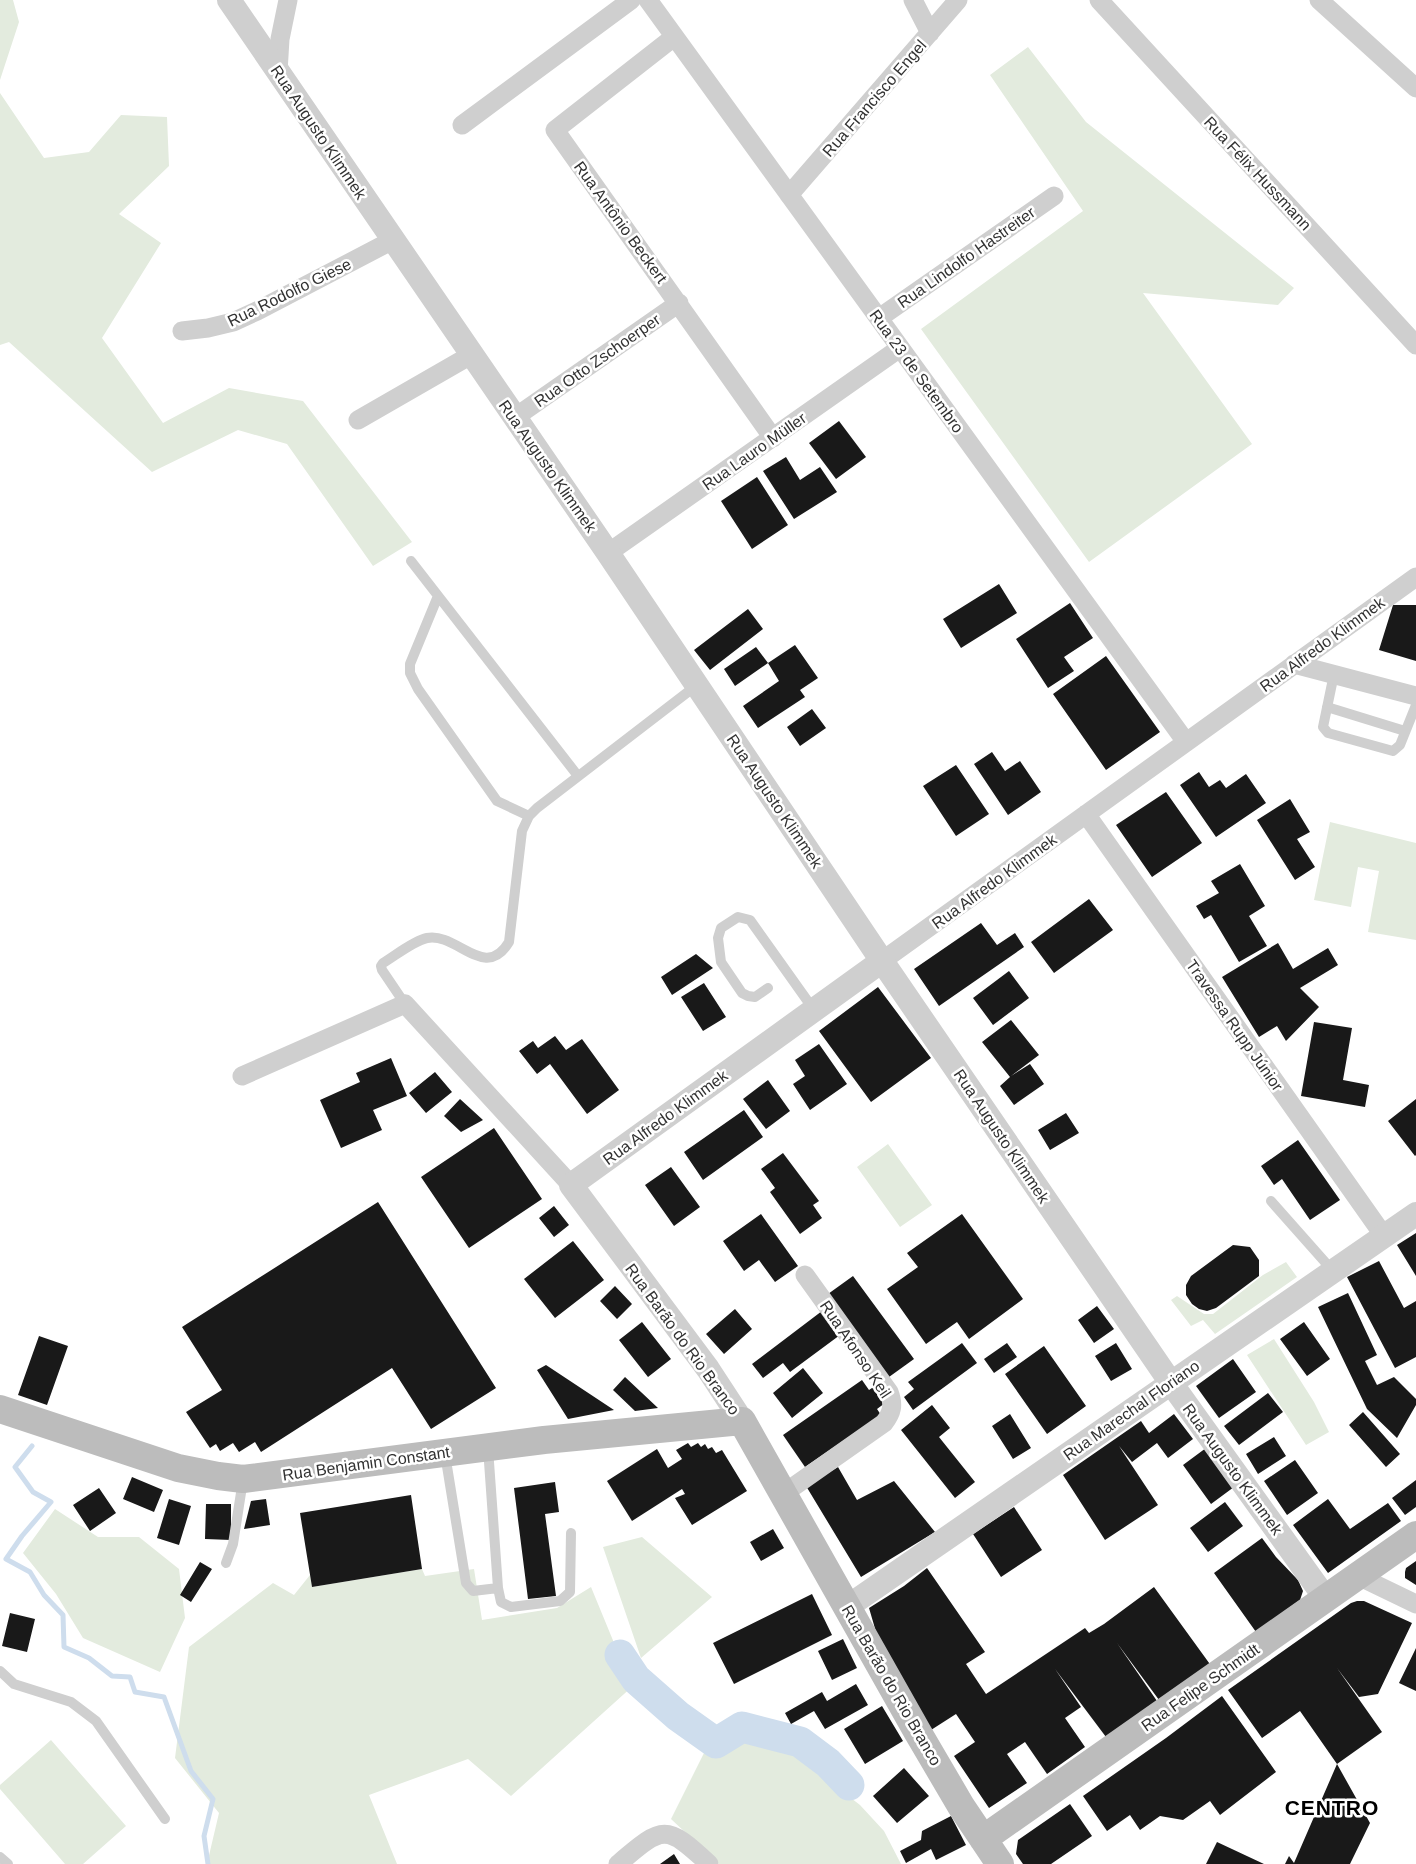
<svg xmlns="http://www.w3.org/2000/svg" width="1416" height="1864" font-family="Helvetica,sans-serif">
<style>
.green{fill:#e3ebde}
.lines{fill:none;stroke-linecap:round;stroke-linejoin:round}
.stream{stroke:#cedded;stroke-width:5}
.river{stroke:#cedded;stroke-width:31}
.building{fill:#191919}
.service{stroke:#cfcfcf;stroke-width:10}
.minor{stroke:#cfcfcf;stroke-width:19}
.tertiary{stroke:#cfcfcf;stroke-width:24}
.secondary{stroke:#bcbcbc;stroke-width:28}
.labels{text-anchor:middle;stroke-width:5;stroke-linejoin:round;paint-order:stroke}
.street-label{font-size:16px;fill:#323232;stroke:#fff}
.district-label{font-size:21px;font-weight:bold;letter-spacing:1px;fill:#000;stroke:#fff}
</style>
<rect width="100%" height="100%" fill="#fff"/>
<path class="green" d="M0 0H13L19 22 0 80Z
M1028 47 1086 122 1294 288 1278 305 1143 293 1252 444 1089 562 921 329 1083 211 990 75Z
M0 93 44 158 89 152 121 115 167 117 169 166 119 214 161 243 102 338 163 423 229 388 303 401 412 542 373 566 287 444 238 430 152 472 9 342 0 345Z
M1330 822 1416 843V940L1368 932 1379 871 1358 867 1351 907 1314 900Z
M888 1144 932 1205 900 1227 857 1167Z
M1286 1262 1297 1277 1215 1334 1203 1320 1191 1326 1171 1300 1177 1296 1204 1314H1213L1263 1275Z
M1274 1339 1314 1402 1329 1432 1306 1445 1247 1355Z
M55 1509 98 1537H139L179 1569 185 1618 160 1672 83 1638 56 1594 23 1553Z
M642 1537 712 1597 641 1658 603 1547Z
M422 1569 425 1576 474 1569 482 1620 557 1608 591 1587 619 1655 634 1685 511 1796 468 1759 369 1795 397 1864H207L219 1813 175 1758 189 1647 273 1583 294 1595 310 1575 312 1587Z
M51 1740 126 1826 83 1864H65L0 1789V1785Z
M741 1741 790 1751 860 1805 884 1831 901 1864H719L671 1819 704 1753 721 1755Z"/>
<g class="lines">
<path class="stream" d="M32 1446 15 1467 33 1492 51 1502 22 1536 6 1559 30 1572 44 1595 63 1615 64 1647 89 1658 112 1676 130 1677 135 1692 164 1697 191 1771 213 1799 204 1836 208 1864"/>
<path class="river" d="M620 1655 636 1679 678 1716 716 1743 742 1727 800 1742 828 1763 849 1785"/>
</g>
<path class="building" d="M839 421 866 457 836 479 809 443Z
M786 457 800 480 820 467 837 492 794 519 763 471Z
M757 477 788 525 752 549 721 501Z
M999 584 1017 613 961 648 943 619Z
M1070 603 1093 638 1064 657 1074 671 1048 688 1016 639Z
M1393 605H1416V661L1379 650Z
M748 609 763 629 710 670 694 650Z
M795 645 818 678 800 690 805 697 758 728 743 706 779 681 768 663Z
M756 647 768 663 735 686 724 669Z
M1106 656 1160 732 1106 770 1053 694Z
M812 709 826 728 800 746 787 727Z
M992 752 1005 771 1020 761 1041 792 1008 815 974 764Z
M956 765 989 814 956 836 923 786Z
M1199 772 1209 787 1220 780 1226 788 1246 774 1266 803 1216 837 1180 785Z
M1166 792 1202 843 1152 877 1116 825Z
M1290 799 1310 832 1297 839 1315 867 1295 880 1257 820Z
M1240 864 1265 906 1249 916 1267 946 1239 962 1211 915 1204 919 1196 906 1219 893 1211 881Z
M1089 899 1113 930 1054 973 1031 942Z
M981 923 997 945 1015 933 1024 947 939 1006 914 969Z
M1278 943 1293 969 1328 948 1338 965 1300 988 1319 1007 1286 1041 1277 1026 1259 1037 1222 977Z
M696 954 713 968 672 995 661 977Z
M1009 971 1029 998 993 1025 973 998Z
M704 983 726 1017 703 1031 681 997Z
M878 987 931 1058 871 1102 819 1031Z
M1011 1020 1039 1055 1011 1076 1030 1064 1044 1084 1014 1105 1000 1086 1010 1077 982 1042Z
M1314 1022 1352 1028 1343 1080 1369 1085 1365 1107 1301 1096Z
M555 1036 566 1050 582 1039 619 1090 587 1114 550 1064 537 1074 519 1051 533 1041 538 1048Z
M819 1044 847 1084 810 1110 793 1084 805 1076 795 1060Z
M391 1058 407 1096 373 1110 382 1130 341 1148 320 1100 360 1082 356 1073Z
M435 1072 452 1092 426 1113 409 1093Z
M768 1080 790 1111 766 1129 743 1099Z
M460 1099 483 1120 461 1132 444 1116Z
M1416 1099V1155L1415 1156 1388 1121Z
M744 1110 763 1137 703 1180 684 1152Z
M1066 1113 1079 1133 1050 1150 1038 1130Z
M494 1128 542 1199 469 1248 421 1177Z
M1298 1140 1340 1200 1310 1220 1282 1179 1274 1185 1261 1166Z
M783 1153 819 1201 813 1205 822 1218 800 1234 770 1192 775 1188 761 1169Z
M671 1167 700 1207 674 1226 645 1185Z
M378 1202 496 1388 431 1429 392 1368 261 1452 255 1442 239 1452 233 1443 220 1451 216 1444 210 1448 186 1412 222 1390 182 1327Z
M554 1206 569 1225 554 1237 539 1218Z
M761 1214 798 1266 775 1282 759 1260 744 1271 723 1241Z
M962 1214 1023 1299 969 1339 957 1322 926 1344 887 1289 918 1267 907 1253Z
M1416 1233V1276L1397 1245Z
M573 1241 604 1280 555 1318 524 1279Z
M1233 1245 1250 1247 1259 1260V1276L1216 1308 1207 1311 1199 1309 1192 1304 1186 1295V1285L1191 1276Z
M1379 1261 1404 1308 1416 1301V1357L1395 1368 1347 1277Z
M853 1276 914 1359 889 1377 828 1294Z
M615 1286 632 1304 617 1319 600 1301Z
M1348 1293 1377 1355 1365 1361 1377 1385 1394 1377 1416 1399V1405L1397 1438 1367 1409 1318 1307Z
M1097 1306 1114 1329 1094 1343 1078 1320Z
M735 1309 752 1329 724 1354 706 1334Z
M822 1311 840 1335 790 1372 783 1363 763 1378 752 1364Z
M642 1322 671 1359 648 1377 619 1340Z
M1304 1322 1330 1359 1307 1376 1280 1339Z
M39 1336 68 1346 47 1405 18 1395Z
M962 1343 977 1363 913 1410 904 1397 914 1389 908 1382Z
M1007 1343 1017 1357 994 1373 984 1359Z
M1116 1343 1132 1369 1111 1381 1095 1356Z
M1044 1346 1086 1406 1047 1434 1005 1374Z
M1233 1359 1256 1392 1219 1418 1196 1386Z
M546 1365 614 1410 568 1419 537 1370Z
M803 1368 823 1393 792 1418 773 1393Z
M625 1377 658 1408 635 1411 613 1390Z
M862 1380 869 1390 878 1384 889 1400 877 1409 881 1415 805 1467 783 1435Z
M1268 1393 1283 1412 1239 1445 1224 1426Z
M932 1405 950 1428 939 1437 975 1482 955 1498 901 1430Z
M1363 1412 1400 1454 1386 1467 1349 1425Z
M1010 1414 1031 1448 1013 1459 992 1426Z
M1174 1414 1193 1439 1168 1458 1157 1443 1132 1462 1119 1446 1158 1505 1105 1540 1063 1475 1141 1421 1149 1433Z
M1274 1437 1286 1456 1258 1474 1246 1454Z
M688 1443 691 1447 698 1443 701 1447 705 1444 708 1449 712 1447 716 1453 722 1450 747 1491 692 1525 675 1498 685 1494 682 1489 632 1521 607 1481 657 1449 668 1468 682 1459 676 1450Z
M1206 1448 1234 1487 1211 1504 1183 1465Z
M1295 1460 1318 1493 1287 1515 1264 1481Z
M838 1467 857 1500 894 1481 935 1532 861 1577 806 1486Z
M132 1477 163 1490 154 1512 123 1499Z
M1416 1480V1507L1405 1515 1392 1498Z
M555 1482 559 1512 545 1514 556 1596 528 1599 514 1488Z
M99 1488 116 1513 90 1531 73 1505Z
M411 1495 422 1569 312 1587 300 1513Z
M169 1499 191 1506 179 1545 157 1538Z
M266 1499 270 1525 244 1529 251 1501Z
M1328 1499 1350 1529 1388 1503 1401 1521 1328 1573 1293 1525Z
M1225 1502 1243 1526 1208 1552 1190 1528Z
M206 1504H231V1540L205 1539Z
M1014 1507 1042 1550 1001 1577 973 1534Z
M773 1529 784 1548 761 1561 750 1542Z
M1262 1538 1276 1557 1298 1580 1303 1591 1300 1600 1256 1632 1214 1573Z
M1416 1561V1585L1405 1578V1572L1406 1568Z
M200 1562 212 1569 191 1602 180 1595Z
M927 1568 985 1652 966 1664 986 1694 1085 1628 1089 1633 1104 1624 1154 1587 1212 1667 1162 1704 1117 1643 1157 1701 1106 1737 1055 1669 1081 1707 1065 1718 1085 1747 1047 1774 1025 1742 1007 1754 1027 1783 989 1808 954 1756 975 1742 956 1714 931 1730 881 1649 869 1608 904 1586Z
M812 1594 832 1635 734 1684 713 1643Z
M1357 1601H1364L1412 1623 1378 1694 1359 1697 1337 1668 1382 1732 1337 1764 1370 1823 1350 1864H1285L1289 1856 1294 1863 1337 1764 1300 1711 1262 1738 1228 1690 1351 1603Z
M10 1613 35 1619 27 1652 2 1646Z
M843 1639 857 1668 832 1680 818 1651Z
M1416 1648V1691L1399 1683Z
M856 1684 868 1705 825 1729 814 1711 791 1724 785 1713 822 1692 827 1701Z
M1222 1696 1276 1772 1220 1815 1210 1801 1183 1820 1160 1816 1140 1830 1130 1815 1107 1831 1083 1796 1166 1738Z
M882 1706 903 1741 865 1764 844 1729Z
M904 1768 929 1796 897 1823 873 1796Z
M1070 1804 1092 1836 1051 1864H1023L1016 1854 1018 1840Z
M951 1816 966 1845 936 1860 931 1849 906 1863 900 1851 921 1840 922 1831Z
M1217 1842 1264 1864H1206Z
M674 1854 680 1864H660Z"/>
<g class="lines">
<path class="service" d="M411 561 578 776
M438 596 410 664V673L418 689 497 801 529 816
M1334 674 1323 727 1328 733 1393 751 1400 745 1416 705
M1327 707 1405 731
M768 988 755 997 748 996 742 993 721 962 718 938 721 928 738 917 750 920 814 1010
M405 1004 382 970 381 966 383 963C395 956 413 941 427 938 457 932 485 982 509 942L522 831 529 816 537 808 697 685
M1271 1201 1333 1271
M445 1454 466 1583 473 1591 498 1588 488 1448
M226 1563 233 1544 243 1480
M498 1588 501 1602 511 1607 560 1601 570 1592 571 1533
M0 1671 14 1684 71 1702 96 1721 165 1819
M0 1857 8 1864"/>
<path class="minor" d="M648 0 1186 742
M913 0 930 33
M1099 0 1416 345
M1319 0 1416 88
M674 37 555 130 773 438
M278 72 280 39 288 0
M462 125 631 0
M789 195 958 0
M879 318 1054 196
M182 331 208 328 233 322 257 311 393 240
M514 418 679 303
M358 420 471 355
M608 553 900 348
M1294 664 1416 696
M1086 814 1384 1236
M882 961 1416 577
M242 1076 405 1004 571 1185
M783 1494 884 1423C892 1413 894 1405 889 1392L805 1275
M1358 1576 1416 1604
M618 1864C663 1826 665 1823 709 1864"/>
<path class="tertiary" d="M229 0 608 553 882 961 1171 1383 1326 1599
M742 1421 708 1369 571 1185 882 961
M847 1607 1416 1214"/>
<path class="secondary" d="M0 1409 178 1468 218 1476 243 1479 544 1440 742 1421 917 1731 961 1806 1000 1864
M983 1839 1416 1535"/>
</g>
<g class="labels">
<g class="street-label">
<text transform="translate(874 98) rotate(-49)" y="6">Rua Francisco Engel</text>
<text transform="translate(319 132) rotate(56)" y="6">Rua Augusto Klimmek</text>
<text transform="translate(1258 173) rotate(47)" y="6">Rua Félix Hussmann</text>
<text transform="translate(621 222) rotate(54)" y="6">Rua Antônio Beckert</text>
<text transform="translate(966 257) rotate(-35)" y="6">Rua Lindolfo Hastreiter</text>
<text transform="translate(289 292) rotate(-26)" y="6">Rua Rodolfo Giese</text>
<text transform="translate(597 360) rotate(-35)" y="6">Rua Otto Zschoerper</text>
<text transform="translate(917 371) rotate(54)" y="6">Rua 23 de Setembro</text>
<text transform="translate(754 451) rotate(-35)" y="6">Rua Lauro Müller</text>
<text transform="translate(548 466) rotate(55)" y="6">Rua Augusto Klimmek</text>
<text transform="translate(1322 644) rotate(-36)" y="6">Rua Alfredo Klimmek</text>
<text transform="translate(775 801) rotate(56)" y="6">Rua Augusto Klimmek</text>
<text transform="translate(994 881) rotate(-36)" y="6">Rua Alfredo Klimmek</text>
<text transform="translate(1235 1025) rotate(55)" y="6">Travessa Rupp Júnior</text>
<text transform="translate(665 1117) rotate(-36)" y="6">Rua Alfredo Klimmek</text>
<text transform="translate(1002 1136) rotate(56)" y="6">Rua Augusto Klimmek</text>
<text transform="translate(683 1339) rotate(54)" y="6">Rua Barão do Rio Branco</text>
<text transform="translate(856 1349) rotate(56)" y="6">Rua Afonso Keil</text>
<text transform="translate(1131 1410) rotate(-35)" y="6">Rua Marechal Floriano</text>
<text transform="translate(366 1463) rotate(-8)" y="6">Rua Benjamin Constant</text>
<text transform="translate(1233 1469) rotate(54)" y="6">Rua Augusto Klimmek</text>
<text transform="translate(892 1685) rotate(60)" y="6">Rua Barão do Rio Branco</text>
<text transform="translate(1200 1687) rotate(-35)" y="6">Rua Felipe Schmidt</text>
</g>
<g class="district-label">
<text x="1332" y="1815">CENTRO</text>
</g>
</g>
</svg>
